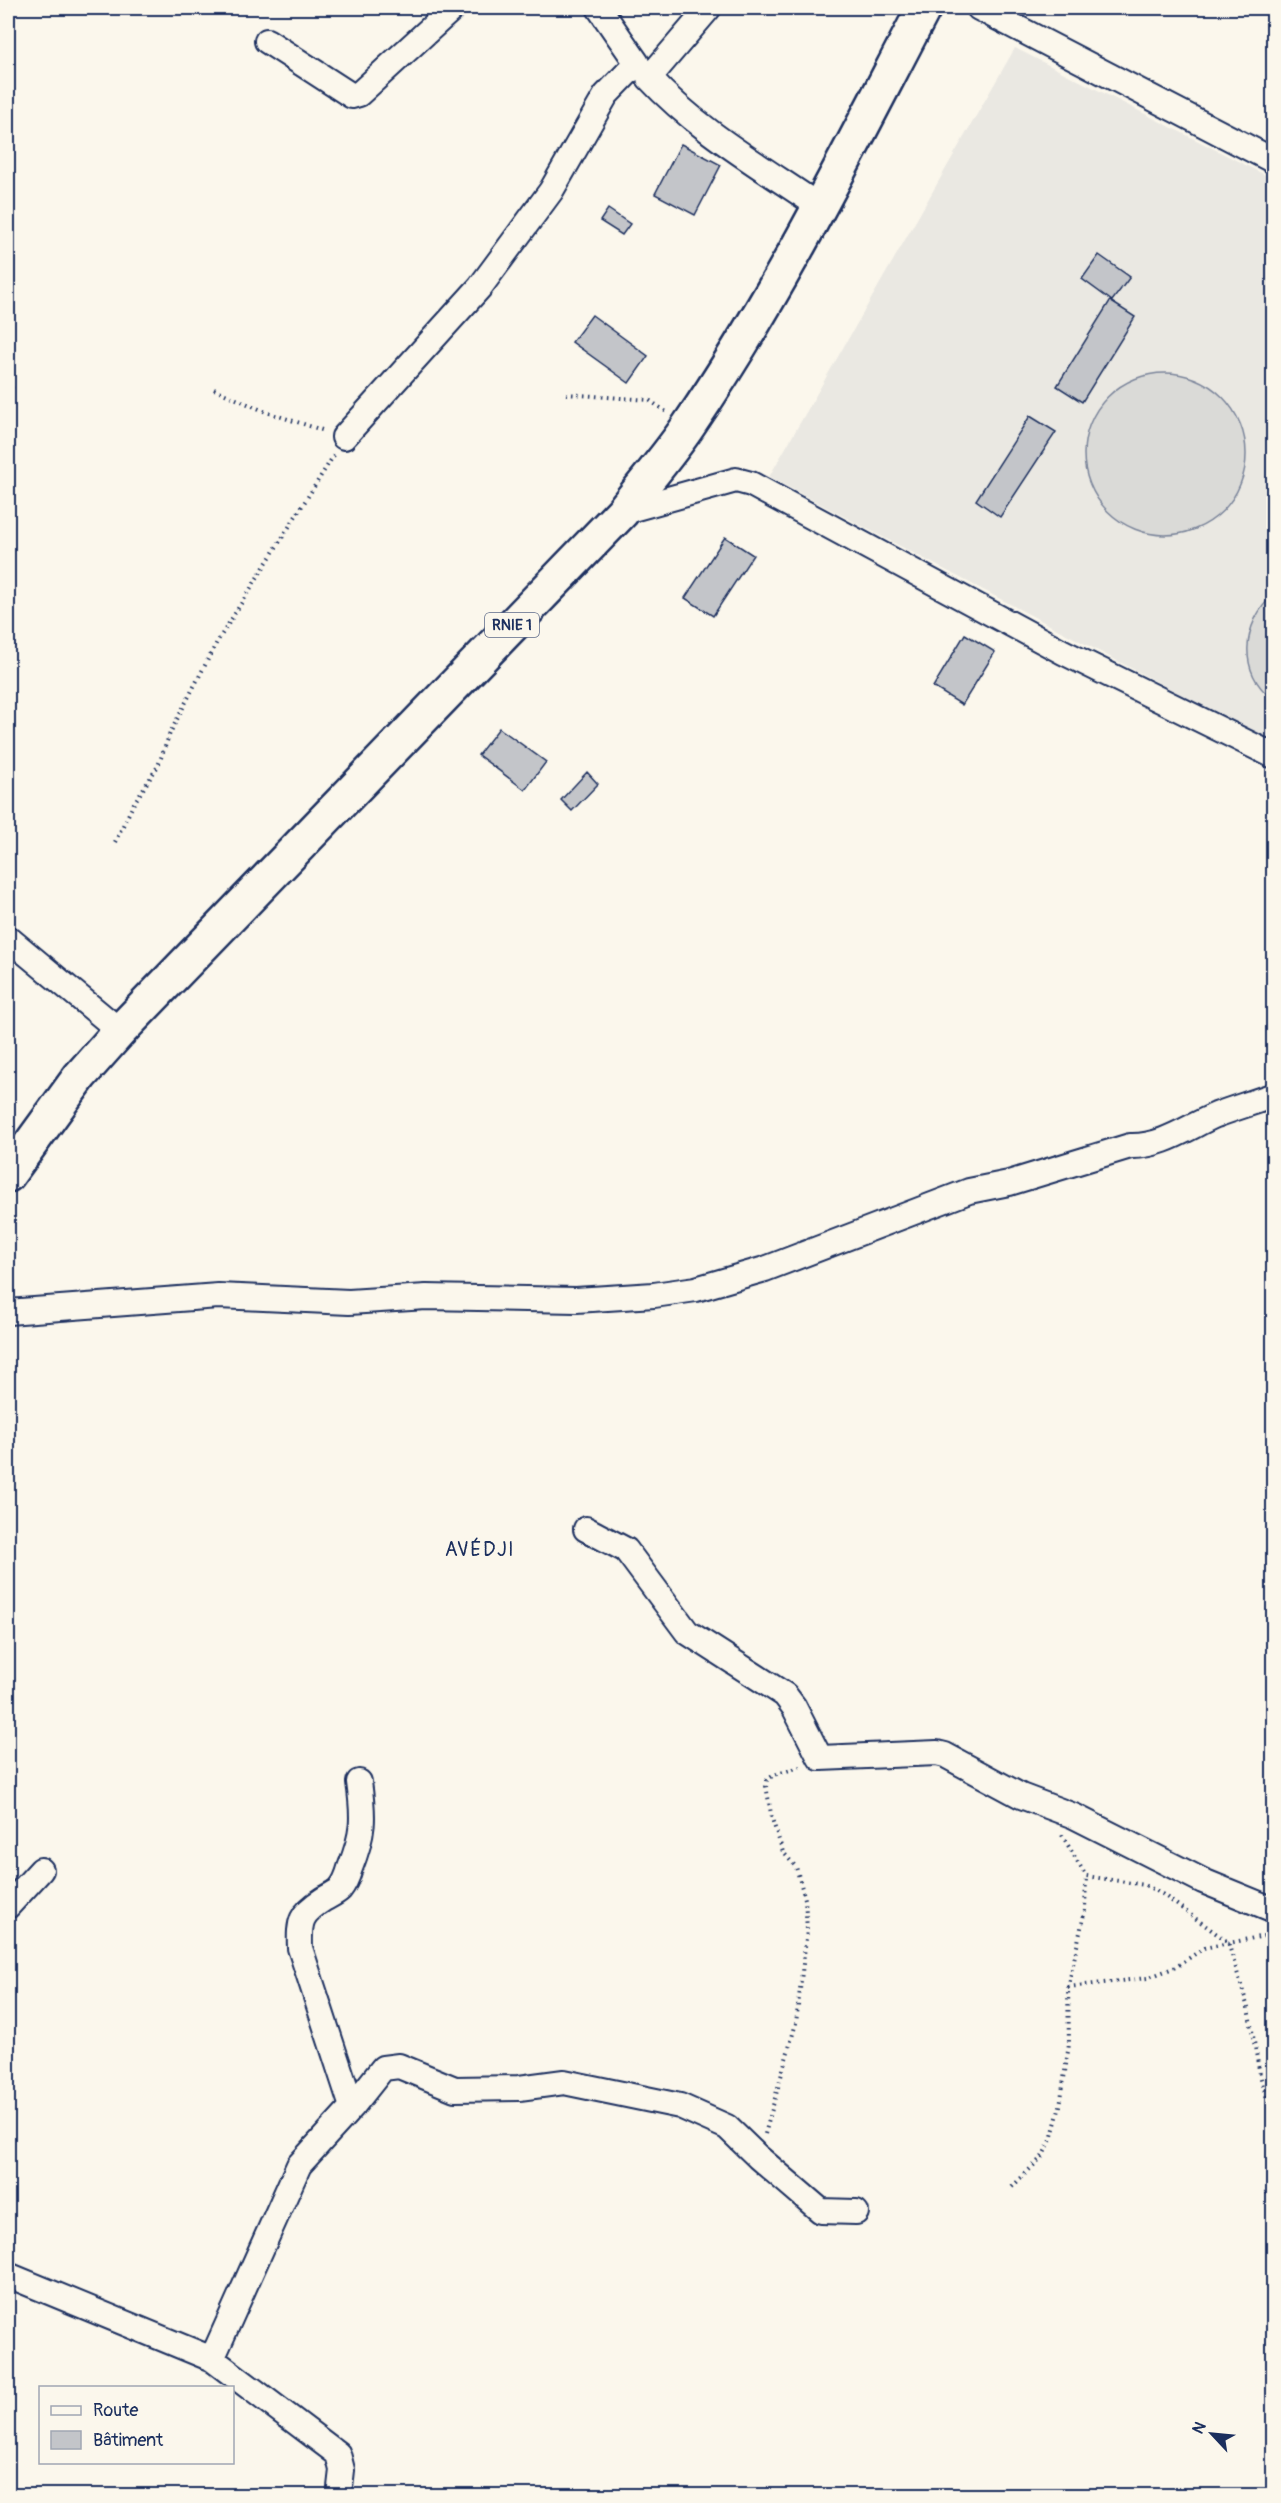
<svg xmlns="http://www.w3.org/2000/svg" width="1281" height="2503" font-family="Pangolin,sans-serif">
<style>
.built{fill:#eae8e2}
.green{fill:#dadad7;stroke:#7a849a;stroke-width:1.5}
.building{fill:#c3c5c9;stroke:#1b2f5e;stroke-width:1.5}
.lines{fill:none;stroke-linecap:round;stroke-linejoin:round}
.street-casing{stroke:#1b2f5e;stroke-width:28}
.highway-casing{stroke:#1b2f5e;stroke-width:38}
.path{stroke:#1b2f5e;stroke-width:4;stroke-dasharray:1.5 4.5;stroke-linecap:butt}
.street{stroke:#fbf7ec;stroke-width:24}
.highway{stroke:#fbf7ec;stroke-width:33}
.labels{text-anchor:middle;stroke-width:6;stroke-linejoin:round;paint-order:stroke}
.shield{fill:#fbf7ec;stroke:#5e6b89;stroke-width:1.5}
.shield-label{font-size:15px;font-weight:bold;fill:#1b2f5e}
.quarter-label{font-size:20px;letter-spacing:1.5px;fill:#1b2f5e;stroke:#fbf7ec}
</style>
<rect width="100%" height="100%" fill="#fbf7ec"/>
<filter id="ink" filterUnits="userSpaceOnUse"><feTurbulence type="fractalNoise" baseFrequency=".0167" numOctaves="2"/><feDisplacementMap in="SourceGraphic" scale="12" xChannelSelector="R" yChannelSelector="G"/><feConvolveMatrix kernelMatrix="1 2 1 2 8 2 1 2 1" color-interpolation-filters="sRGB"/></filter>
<g filter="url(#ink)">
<path class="built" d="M1015 48 1273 179V743L769 477Z"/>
<path class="green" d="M1084 454a81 81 0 1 1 162 0a81 81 0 1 1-162 0Z
M1273 595V699C1237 673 1242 623 1273 595Z"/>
<path class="building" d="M681 144 721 165 695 215 655 194Z
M608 209 630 224 622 235 600 221Z
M1099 255 1130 277 1112 301 1082 279Z
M1110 301 1135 317 1082 402 1057 386Z
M592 315 648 356 629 383 572 342Z
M1030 416 1056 432 1000 517 976 500Z
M725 537 753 555 713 616 685 598Z
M965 634 995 652 962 705 933 687Z
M499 728 546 762 525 790 478 755Z
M587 772 598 784 572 811 561 800Z"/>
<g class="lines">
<g class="street-casing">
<path id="street" d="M979 8 1274 161
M708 9 649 78C697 130 762 167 820 207
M267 41 352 96 359 94 453 8
M344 437 480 287 551 191 606 95 637 63 599 8
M622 512 736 480 751 484 1063 652 1274 756
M8 938 120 1031
M8 1312 218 1296 349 1302 426 1297 576 1300 654 1295 696 1289 765 1269 969 1191 1009 1183 1130 1146C1162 1147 1188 1127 1216 1115 1235 1108 1255 1102 1274 1095
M586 1529 626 1550 687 1632 785 1695 794 1707 820 1758 937 1753 945 1755 1021 1796 1074 1816 1203 1881 1274 1910
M359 1782C364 1818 364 1833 350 1868 348 1875 345 1883 340 1889 336 1893 329 1896 324 1899 300 1914 299 1921 300 1948L352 2107 383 2068 399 2066 455 2089 519 2088 564 2082 680 2106 727 2127 758 2157 821 2211 856 2212
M8 1906 41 1870
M8 2275 212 2359 338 2454 342 2470 339 2496
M212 2359 299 2165 352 2107"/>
</g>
<g class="highway-casing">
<path id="highway" d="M8 1175 80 1076 120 1031 622 512C644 483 669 455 689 425 779 293 850 149 924 8"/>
</g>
<path class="path" d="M8 363 12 388 8 399
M214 389 266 412 325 431
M566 394 649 400 668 413
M115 842 134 803 158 766 170 733 217 642 334 455
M1062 1835 1086 1876
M1068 1987 1147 1978 1176 1967 1204 1948 1274 1934
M765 2134 796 2023 807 1930 805 1899 796 1867 783 1852 772 1819 766 1786 767 1780 774 1775 800 1767
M1012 2187 1042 2157 1051 2140 1060 2106 1069 2044 1068 1987 1085 1910 1086 1876 1145 1885 1162 1894 1228 1942 1248 2008 1260 2075 1274 2122
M1265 2193 1274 2185"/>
<use href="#street" class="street"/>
<use href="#highway" class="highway"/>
</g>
</g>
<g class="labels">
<rect class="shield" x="485" y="613" width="54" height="24" rx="4.5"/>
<g class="shield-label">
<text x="512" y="630">RNIE 1</text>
</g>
<g class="quarter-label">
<text x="480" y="1556">AVÉDJI</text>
</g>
</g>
<rect width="1281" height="2503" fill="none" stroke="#fbf7ec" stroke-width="30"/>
<rect x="15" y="15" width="1251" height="2473" fill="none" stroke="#1b2f5e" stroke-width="2" filter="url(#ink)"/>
<rect x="39" y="2386" width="195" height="78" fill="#fbf7ec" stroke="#a1a7b3" stroke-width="1.5"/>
<rect x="51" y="2406" width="30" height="9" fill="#fbf7ec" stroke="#a1a7b3" stroke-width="1.5"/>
<text x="93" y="2416" font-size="18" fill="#1b2f5e">Route</text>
<rect x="51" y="2431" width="30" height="18" fill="#c3c5c9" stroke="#a1a7b3" stroke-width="1.5"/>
<text x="93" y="2446" font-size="18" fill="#1b2f5e">Bâtiment</text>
<g transform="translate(1212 2434) rotate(296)" stroke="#fbf7ec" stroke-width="4.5" paint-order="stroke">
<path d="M0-4.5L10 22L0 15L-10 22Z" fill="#1b2f5e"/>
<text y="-9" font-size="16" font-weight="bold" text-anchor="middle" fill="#1b2f5e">N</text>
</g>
</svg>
